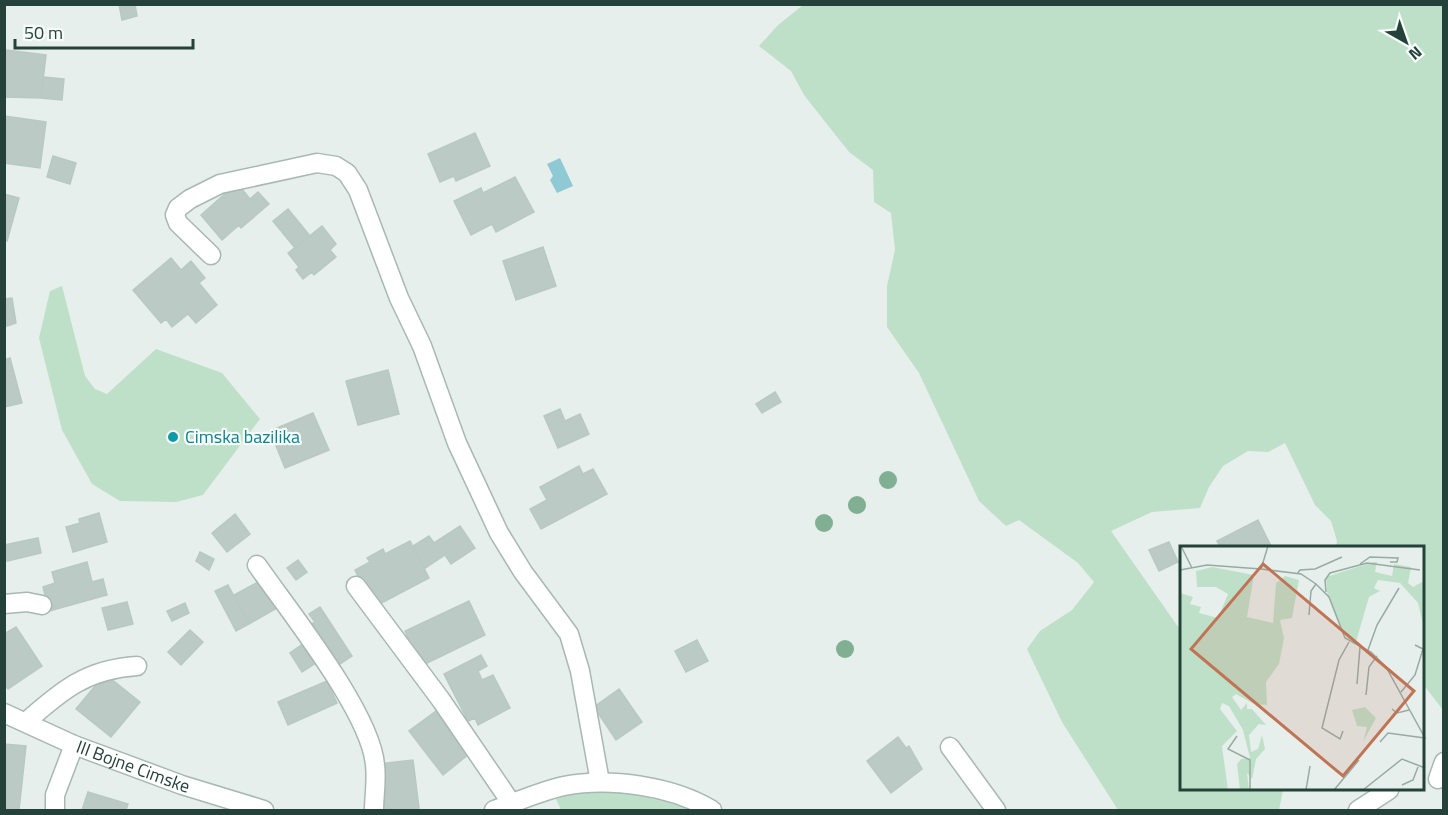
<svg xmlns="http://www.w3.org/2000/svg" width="1448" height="815" font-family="'Titillium Web',sans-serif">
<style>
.green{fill:#bfe0c8}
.water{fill:#8ec9d4}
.building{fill:#bbcac4;stroke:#b8c9c2;stroke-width:1.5}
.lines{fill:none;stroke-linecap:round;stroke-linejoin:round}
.minor-casing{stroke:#a8b8b2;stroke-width:21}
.minor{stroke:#fff;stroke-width:18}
.tree{fill:#80af93}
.culture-dot{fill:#0f9aa8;stroke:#f7fbf9;stroke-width:2}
.labels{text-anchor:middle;stroke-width:4.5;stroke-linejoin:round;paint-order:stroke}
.culture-label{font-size:18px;fill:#0d838f;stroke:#f7fbf9;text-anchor:start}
.street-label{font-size:18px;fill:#24423a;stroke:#f7fbf9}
.inset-road{fill:none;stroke:#98aaa4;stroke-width:1.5}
.view{fill:#c07456;fill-opacity:0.15;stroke:#c07456;stroke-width:3}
.inset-edge{fill:none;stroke:#24423a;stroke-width:3}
</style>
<rect width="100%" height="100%" fill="#e6efeb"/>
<path class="green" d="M803 5H1443V710L1423 684 1422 548H1336L1337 541 1331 521 1315 505 1285 443 1268 452 1248 451 1223 466 1209 487 1200 508 1152 512 1111 531 1181 631V790H1283L1279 810H1118L1062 722 1027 649 1040 631 1072 610 1094 582 1078 563 1019 520 1006 526 979 501 919 373 887 327V286L895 250 891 213 874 202 873 170 849 152 804 95 791 71 759 46 778 25Z
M62 286 85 376 95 389 107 394 156 349 222 373 260 419 203 495 176 502 120 501 92 484 62 430 39 338 50 291Z
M610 789 692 808 696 810H561L553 793Z"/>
<path class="water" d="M560 158 573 186 557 193 550 180 553 176 547 164Z"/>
<path class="building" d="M119 4H135L137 16 122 20Z
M6 50 46 55 41 98 4 97Z
M43 77 64 79 62 100 41 98Z
M4 116 46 122 40 168 4 163Z
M475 133 490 166 456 181 454 176 440 182 428 154Z
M53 156 76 163 70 184 47 177Z
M515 177 534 212 496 232 492 224 471 235 454 201 481 188 483 193Z
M237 183 250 199 258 192 269 204 241 228 239 225 222 240 201 215Z
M4 194 19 198 7 241 4 240Z
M288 209 310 236 295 248 273 221Z
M322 226 336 244 330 250 336 257 314 275 312 272 303 279 296 270 299 267 288 253Z
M543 247 556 286 516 300 503 261Z
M171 258 181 270 191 261 205 278 199 283 217 305 196 323 188 314 172 327 166 319 161 323 133 290Z
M12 298 16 323 4 327V299Z
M10 358 22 403 4 407V360Z
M388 370 399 414 358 425 346 381Z
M775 392 781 402 762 413 756 404Z
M560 409 565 421 580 414 589 434 558 448 544 416Z
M313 413 329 450 285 468 270 431Z
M579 466 583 474 593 469 607 494 541 529 530 509 547 500 540 487Z
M99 513 107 542 73 552 66 527 80 523 79 519Z
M235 514 250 534 227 552 212 533Z
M1258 520 1272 548H1221L1217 541Z
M460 526 475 548 451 564 445 555 424 569 413 546 429 536 434 543Z
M38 538 41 553 7 561 4 545Z
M410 541 429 578 374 607 355 570 370 562 367 558 383 549 385 554Z
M1169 542 1178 562 1159 571 1149 550Z
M200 552 214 559 209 570 196 561Z
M298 560 307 572 296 580 287 568Z
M87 562 92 582 103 579 107 595 49 611 43 587 55 583 52 572Z
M262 580 277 608 249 624 234 595Z
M228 585 249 624 236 631 215 591Z
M469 601 485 635 421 666 405 631Z
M127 602 133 624 108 630 102 608Z
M185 603 189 613 172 621 167 611Z
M320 607 352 656 334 668 308 626 315 622 309 614Z
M16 627 42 666 8 689 4 684V634Z
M190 630 203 642 181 665 168 652Z
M697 640 708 661 686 672 675 651Z
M304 643 316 663 302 672 290 653Z
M481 655 487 666 478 671 482 680 493 675 510 708 478 725 475 718 468 721 444 674Z
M105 674 140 702 111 737 76 709Z
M327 681 337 703 288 725 278 702Z
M619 689 642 722 616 740 594 707Z
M436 711 469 754 443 775 409 731Z
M898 737 906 748 909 746 922 769 891 793 867 761Z
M4 744 26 746 19 810 4 809Z
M413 760 419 808 384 810 379 764Z
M88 792 128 804 126 810H82Z"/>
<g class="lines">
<g class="minor-casing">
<g id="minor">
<path d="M211 255 178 223 175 215 178 208 190 199 220 184 317 163 336 166 347 173 358 190 399 298 422 346 457 443 499 533 523 572 569 634 580 671 600 782"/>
<path d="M257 565C289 611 371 713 375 765 377 780 374 796 374 810"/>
<path d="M356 586 441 700 512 804"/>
<path d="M4 604 27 602 42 605"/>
<path id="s1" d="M4 713 74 745 182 785 264 810"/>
<path d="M26 722C62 690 87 669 137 666"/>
<path d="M950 747 996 810"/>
<path d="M1438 779 1444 762"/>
<path d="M55 810V795L74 745"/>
<path d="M494 810C516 802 541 791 564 786 610 777 672 786 712 810"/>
<path d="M1358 810 1389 790"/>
</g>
</g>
<use href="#minor" class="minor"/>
</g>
<g class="tree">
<circle cx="888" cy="480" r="9"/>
<circle cx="857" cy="505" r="9"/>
<circle cx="824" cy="523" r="9"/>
<circle cx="845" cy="649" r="9"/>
</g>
<circle class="culture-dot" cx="173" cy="437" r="6"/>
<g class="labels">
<g class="culture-label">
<text x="185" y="443">Cimska bazilika</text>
</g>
<g class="street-label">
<text dy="6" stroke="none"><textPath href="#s1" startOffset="140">III Bojne Cimske</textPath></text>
</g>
</g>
<g transform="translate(1180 546)">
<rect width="244" height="244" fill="#e6efeb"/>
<path d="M193 16H197L195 26 212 30 214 18 231 21 228 37 233 41 244 35V82L238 57 220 37 198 34 194 42 200 45 189 51 175 99 161 85 147 46 146 31ZM32 21 74 29 67 71 93 77 96 37 105 30 119 34 112 72 100 74 104 92 99 118 86 136 87 159 74 158 56 148 52 151 61 164 67 157V163H72L86 179 79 178 69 189 71 206 78 203 82 189 85 203 76 213 72 233 67 227 69 244H60L57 218 61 213 70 212 63 184 49 160 42 157 40 163 57 185 42 200 48 244H0V47L13 51 10 58 21 61 19 67 38 72 48 48 36 41H17L16 25ZM185 161 196 172 183 196 187 181 177 180 172 164Z" fill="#bfe0c8"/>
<path class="inset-road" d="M1 0 12 22M180 18 190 11 218 12 217 16H210M81 23 121 28 136 38 149 51 165 92 191 106 206 121 245 192 208 187 200 196M81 23 88 0M0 24 27 19 81 23M117 28 120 24 135 23 162 11M146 46 145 34 150 27 187 17 240 24M129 69 131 45 136 38M188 104 197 79 219 42M177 138 180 101M221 146 235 129 243 103 235 99M186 149 189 121 197 110M212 163 217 167 229 164M163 185 160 193 142 182 159 114 169 96M57 190 48 203 70 214V244M222 239 233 234 238 221M126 244 130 220M154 244 179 214M183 244 222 213 245 222"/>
<path class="view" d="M83 18 234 145 163 230 11 103Z"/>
<rect width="244" height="244" class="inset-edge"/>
</g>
<rect width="1448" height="815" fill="none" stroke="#24423a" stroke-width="12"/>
<g transform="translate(1406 42) rotate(140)" stroke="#f7fbf9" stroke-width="4.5" paint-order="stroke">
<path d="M0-4.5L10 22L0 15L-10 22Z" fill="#24423a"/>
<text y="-9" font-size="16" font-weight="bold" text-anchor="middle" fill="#24423a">N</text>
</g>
<path d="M15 39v9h178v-9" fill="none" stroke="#24423a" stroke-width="3"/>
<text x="24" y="39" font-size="18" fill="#24423a" stroke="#f7fbf9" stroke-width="4.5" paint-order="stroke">50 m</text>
</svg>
